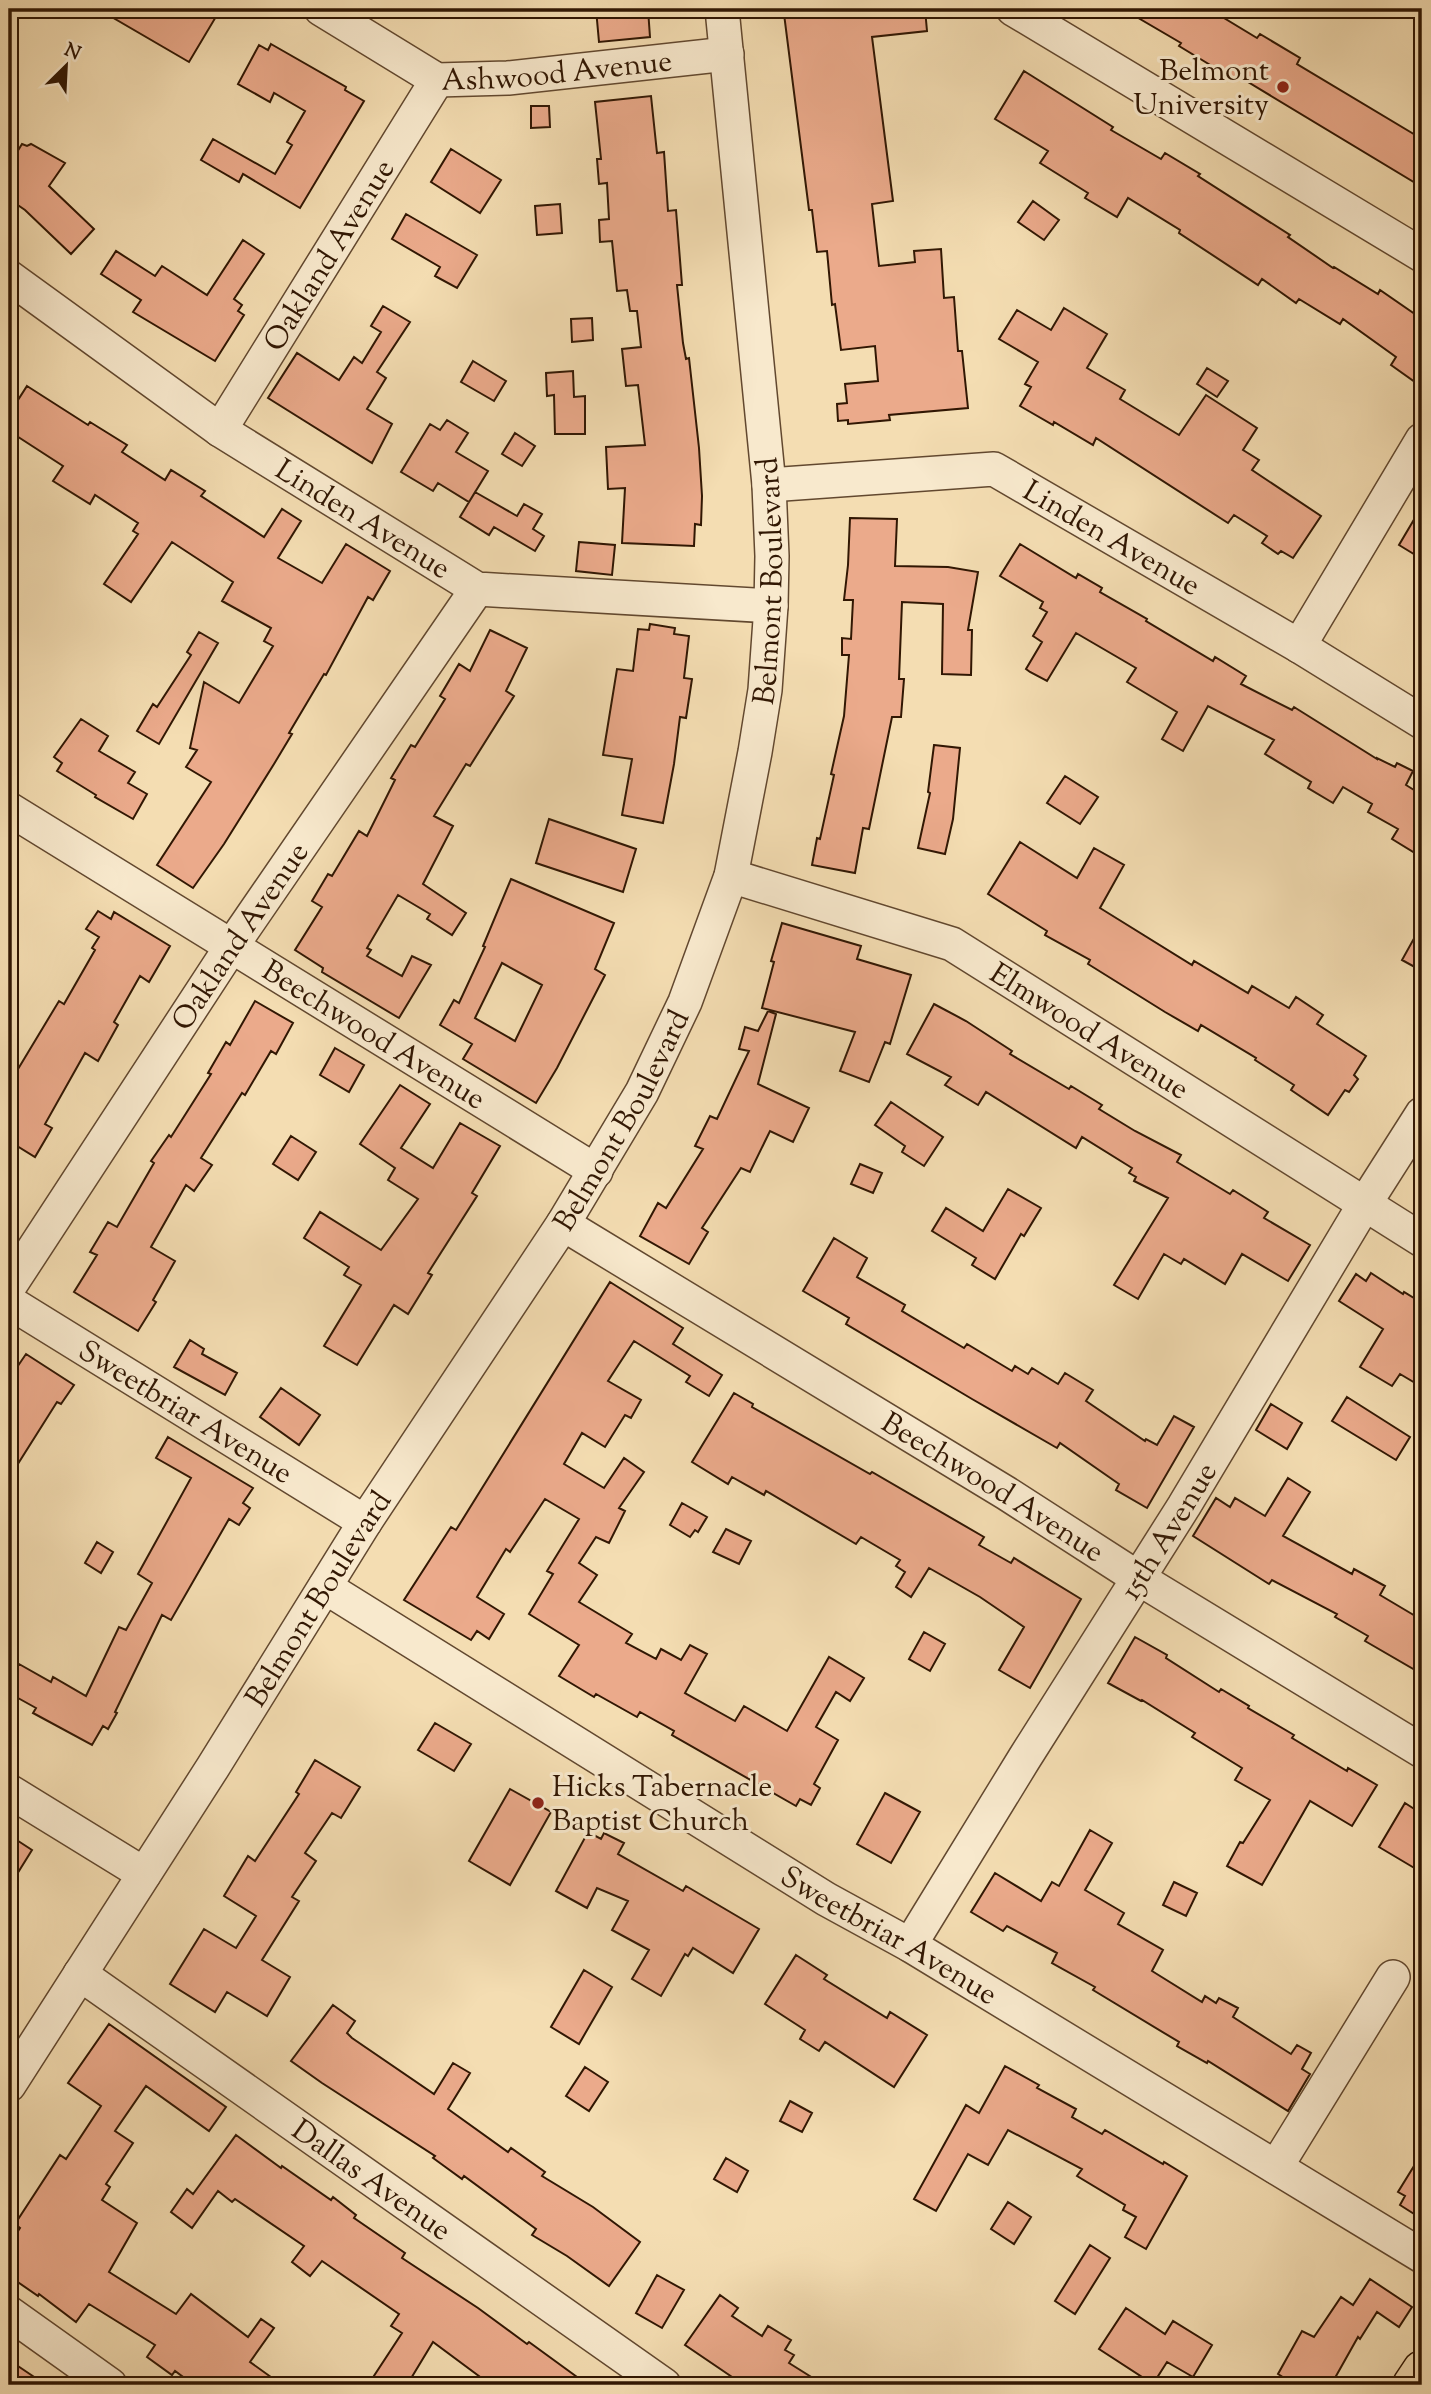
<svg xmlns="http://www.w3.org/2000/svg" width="1431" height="2394" font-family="'Sorts Mill Goudy',serif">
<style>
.building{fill:#ebaa8b;stroke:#311703;stroke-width:2;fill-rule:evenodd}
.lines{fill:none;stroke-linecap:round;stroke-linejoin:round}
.minor-casing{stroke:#62482f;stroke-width:36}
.major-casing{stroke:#311703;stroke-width:41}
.minor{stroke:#f8e9cd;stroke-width:33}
.major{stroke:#f4ddb2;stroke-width:38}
.poi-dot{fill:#8f2418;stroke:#f8e9cd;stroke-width:2.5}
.labels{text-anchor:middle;stroke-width:6;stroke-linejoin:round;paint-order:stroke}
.street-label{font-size:30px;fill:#311703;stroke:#f8e9cd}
.poi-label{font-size:30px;fill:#311703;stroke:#f8e9cd;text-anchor:end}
</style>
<rect width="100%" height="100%" fill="#f4ddb2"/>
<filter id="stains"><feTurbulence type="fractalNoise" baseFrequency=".00286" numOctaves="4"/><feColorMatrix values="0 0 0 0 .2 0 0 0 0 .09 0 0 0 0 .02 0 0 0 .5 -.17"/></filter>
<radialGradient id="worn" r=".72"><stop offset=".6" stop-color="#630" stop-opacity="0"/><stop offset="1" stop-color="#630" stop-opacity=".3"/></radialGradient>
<path class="building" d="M98 9H206L217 15 189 62Z
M596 9H648L650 37 599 42Z
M833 9 835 12 869 9H925L927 31 872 37 893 201 872 204 879 266 915 262 914 251 941 249 944 298 954 297 958 351H962L968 408 889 415 890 420 848 424V420L838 421 837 404 847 403 845 384 878 381 875 346 841 350 835 304 832 305 827 251 817 252 812 210H809L784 14Z
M1123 9H1209L1257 38 1260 34 1300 58 1297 64 1422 139V187L1238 76 1235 80 1179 46 1181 43Z
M271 44 346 87 345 90 364 101 300 208 243 174 239 182 201 160 213 139 275 174 292 145 287 142 305 111 274 93 270 102 238 84 259 45 268 50Z
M1024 71 1113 127 1111 130 1161 159 1165 153 1200 174 1198 176 1290 235 1288 237 1333 268 1334 267 1378 294 1380 290 1422 319V387L1391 365 1396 357 1343 319 1340 324 1299 299 1296 303 1262 279 1258 285 1179 233 1180 230 1128 198 1117 217 1085 198 1088 193 1040 163 1048 151 995 119Z
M651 96 657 153 664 152 668 211 676 210 682 285H677L683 343 686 359 689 358 699 448 702 496 701 525 695 524 694 546 622 543 625 488 608 489 606 447 645 445 638 385 626 386 622 349 641 347 637 311H630L627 290 617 291 612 241 600 242 599 220 609 219 607 183 599 184 597 159H601L595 102Z
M531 106H549L550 127 531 128Z
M22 144 27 146 31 144 65 163 49 186 94 229 71 254 25 210 9 199V165Z
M451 149 501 180 480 213 431 182Z
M1033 201 1059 220 1044 240 1018 222Z
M560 204 562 233 537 235 535 206Z
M406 214 477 255 457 288 435 276 440 267 392 239Z
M243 240 264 254 234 299 242 305 238 311 244 315 215 361 133 312 141 300 101 274 116 251 155 276 162 266 207 295Z
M383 306 410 322 377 372 386 378 367 409 392 424 372 463 268 398 297 353 339 380 354 357 362 363 381 332 371 326Z
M1064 308 1107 334 1087 368 1125 390 1120 399 1179 435 1206 395 1257 428 1243 450 1259 460 1252 470 1321 516 1293 558 1281 551 1278 554 1262 543 1267 536 1234 515 1228 523 1096 438 1093 445 1054 422 1053 425 1020 406 1031 387 1025 384 1038 362 999 339 1017 310 1051 330Z
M592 318 593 340 572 342 571 319Z
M473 361 506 381 494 401 461 382Z
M1207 368 1228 381 1217 397 1197 384Z
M573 371 574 397 585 396V434H555L554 395 547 396 546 373Z
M27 386 88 425 90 422 127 445 122 452 165 480 171 470 205 491 201 496 264 537 282 509 301 521 278 558 322 583 346 544 390 571 373 600 368 597 326 675 324 674 289 733 292 734 274 764 224 844 193 888 157 865 211 782 186 767 197 750 190 748 204 682 239 703 273 646 264 641 271 628 222 601 233 582 172 542 131 602 104 584 138 534 133 531 138 523 95 495 90 504 53 481 63 466 9 431V414Z
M447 420 468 433 456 452 488 471 469 502 438 483 433 491 401 472 430 424 440 430Z
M515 433 535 446 522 466 502 454Z
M475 492 517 516 524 504 542 514 533 529 544 536 535 551 494 527 489 535 460 517Z
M1422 506V559L1399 545Z
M850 518 897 519 895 566 948 567 978 572 968 630H972L971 675 942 674 943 604 902 602 899 679H904L901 717H892L869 829 863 828 855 873 812 865 817 838 820 839 834 775 831 774 844 716 849 655H842V638L851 639 853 600H844L848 565Z
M579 542 615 545 612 575 576 571Z
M1020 544 1076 578 1078 574 1102 588 1100 592 1147 619 1146 621 1213 661 1215 657 1246 676 1241 684 1292 710 1294 707 1377 759V758L1395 767 1397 763 1413 771 1406 785 1422 795V841L1415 853 1392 839 1398 829 1368 812 1372 804 1343 787 1333 803 1308 788 1311 782 1265 754 1274 740 1208 706 1183 751 1162 739 1177 712 1127 682 1136 668 1076 633 1047 681 1030 672 1026 669 1042 642 1033 636 1047 612 1040 608 1043 602 1000 576Z
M650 624 675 628 674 634 689 636 684 678 692 679 686 718 680 717 674 764 663 823 622 815 632 759 603 755 617 669 633 671 638 629 649 630Z
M490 630 527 648 506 691 514 696 470 766 466 764 434 816 453 826 423 884 466 913 452 935 427 919 430 914 398 895 367 948 371 950 367 956 402 976 412 956 431 965 399 1018 322 972 323 968 295 950 322 907 312 901 328 874 332 876 359 831 367 836 395 780 391 778 411 745 415 747 445 699 440 696 459 664 470 671Z
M199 632 218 643 159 744 137 731 153 704 157 707 191 655 187 652Z
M81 719 108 736 99 751 135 772 128 783 147 794 133 819 95 797 96 795 57 771 62 763 54 757Z
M934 745 960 748 953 819 945 854 918 848 930 793 928 792Z
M1065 776 1098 797 1080 824 1047 803Z
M549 819 636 849 623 892 536 863Z
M1020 842 1077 878 1094 848 1124 865 1100 908 1192 965 1194 961 1248 993 1252 986 1289 1008 1296 997 1323 1015 1317 1024 1366 1056 1354 1075 1358 1079 1349 1092 1345 1090 1328 1115 1291 1090 1294 1085 1255 1060 1256 1058 1201 1025 1198 1031 1165 1012 1088 964 1090 960 1045 935 1047 931 988 894Z
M511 879 614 923 595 969 605 975 557 1068 536 1103 463 1059 472 1044 440 1025 454 1000 459 1003 485 947 483 946ZM502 963 542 985 515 1041 475 1018Z
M98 911 111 919 114 912 170 946 149 982 140 976 114 1022 118 1025 98 1061 85 1053 45 1124 52 1128 35 1157 9 1141V1084L59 1001 64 1004 95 950 92 948 99 937 86 929Z
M782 923 861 946 857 959 911 975 890 1044 885 1042 869 1082 840 1071 855 1032 762 1008 774 962 771 961Z
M1422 924V971L1402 960Z
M255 1001 293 1023 276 1054 271 1051 245 1095 242 1093 201 1158 212 1165 194 1191 186 1185 151 1247 175 1261 153 1300 156 1302 138 1331 74 1292 97 1255 90 1252 108 1222 117 1227 154 1163 151 1161 169 1135 171 1137 211 1074 208 1073 226 1042 230 1045Z
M934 1004 966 1021 1012 1051 1010 1054 1069 1089 1071 1086 1102 1105 1099 1109 1135 1131 1181 1155 1177 1162 1230 1194 1233 1190 1268 1212 1264 1218 1310 1245 1288 1281 1242 1254 1225 1284 1184 1259 1181 1264 1164 1254 1138 1299 1114 1285 1168 1198 1134 1181 1136 1177 1129 1173 1132 1168 1082 1137 1076 1148 986 1092 978 1105 945 1085 951 1077 907 1054Z
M768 1011 776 1014 758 1084 809 1108 793 1142 770 1131 750 1172 741 1168 702 1228 708 1232 689 1264 640 1236 658 1203 666 1208 703 1149 695 1146 710 1116 717 1119 749 1051 739 1049 745 1027 758 1031Z
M335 1048 364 1065 349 1092 320 1075Z
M400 1085 430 1104 401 1148 433 1168 460 1123 500 1146 472 1193 477 1196 428 1273 432 1275 408 1314 394 1305 357 1365 324 1346 361 1285 344 1275 349 1267 304 1238 320 1212 381 1250 418 1199 388 1180 395 1168 360 1144Z
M891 1102 943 1137 924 1166 902 1152 905 1146 875 1125Z
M291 1136 316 1152 298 1180 273 1164Z
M860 1164 882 1173 873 1193 851 1184Z
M1008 1189 1041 1208 1024 1236 1021 1234 995 1279 972 1265 976 1258 932 1231 946 1208 983 1231Z
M834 1238 867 1258 857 1277 905 1305 902 1311 964 1348 967 1344 1012 1371 1015 1366 1028 1374 1032 1368 1058 1384 1065 1373 1093 1390 1086 1401 1145 1441 1146 1439 1157 1445 1174 1416 1194 1427 1147 1508 1116 1490 1119 1484 1060 1443 1057 1448 972 1399 846 1324 849 1318 803 1291Z
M1371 1273 1403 1294 1404 1292 1422 1303V1387L1400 1374 1392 1386 1360 1367 1383 1329 1339 1301 1356 1274 1366 1281Z
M610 1282 683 1328 673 1344 722 1375 709 1396 686 1382 690 1376 634 1341 608 1381 641 1400 631 1418 625 1415 605 1447 582 1433 564 1464 604 1488 624 1458 644 1472 619 1508 625 1511 609 1543 596 1537 579 1563 597 1575 579 1602 632 1634 626 1643 656 1659 661 1649 681 1660 690 1645 707 1654 685 1693 735 1721 744 1706 787 1731 829 1657 864 1678 850 1701 836 1692 816 1727 838 1740 814 1784 820 1788 811 1805 800 1799 796 1806 672 1735 674 1731 640 1712 637 1717 596 1694 594 1697 559 1676 579 1645 529 1614 553 1574 547 1571 579 1519 545 1499 510 1552 506 1549 477 1597 504 1614 489 1639 477 1631 471 1640 404 1600 451 1527 456 1530Z
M190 1340 204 1349 202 1354 237 1373 225 1395 174 1367Z
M26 1354 74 1385 61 1404 57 1402 9 1478V1379Z
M281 1388 320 1415 299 1445 260 1417Z
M734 1393 753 1404 752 1407 870 1474 872 1472 984 1537 979 1545 1011 1563 1014 1558 1081 1599 1030 1688 999 1670 1024 1627 980 1597 929 1568 911 1597 896 1587 905 1572 896 1566 900 1560 861 1537 856 1544 766 1491 764 1495 732 1477 728 1484 692 1462Z
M1347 1397 1410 1437 1396 1460 1332 1421Z
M1271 1404 1302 1423 1287 1449 1256 1430Z
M168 1437 253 1488 243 1503 250 1508 239 1525 229 1519 171 1620 162 1615 115 1712 117 1713 108 1729 103 1726 92 1745 33 1713 36 1708 9 1693V1682L19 1664 51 1682 53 1677 86 1696 119 1627 126 1630 152 1583 138 1574 191 1478 156 1458Z
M1288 1478 1310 1492 1283 1536 1352 1574 1354 1569 1385 1586 1380 1595 1422 1620V1674L1365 1641 1368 1636 1335 1617 1337 1614 1272 1580 1269 1584 1193 1536 1216 1498 1230 1507 1235 1498 1265 1516Z
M682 1503 707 1517 698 1532 695 1530 690 1537 670 1525Z
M726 1529 751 1541 739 1564 713 1552Z
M97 1542 113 1552 101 1573 85 1563Z
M924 1632 945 1644 930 1671 909 1659Z
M1135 1637 1167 1655 1166 1658 1219 1692 1221 1689 1249 1706 1248 1708 1294 1735 1292 1738 1347 1771 1348 1768 1377 1785 1352 1826 1310 1801 1262 1885 1227 1866 1240 1842 1243 1843 1270 1800 1235 1780 1242 1768 1192 1737 1195 1733 1142 1700 1141 1701 1108 1683Z
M435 1723 471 1744 454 1771 418 1750Z
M315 1760 360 1787 341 1818 332 1813 305 1853 316 1861 292 1897 299 1901 262 1960 290 1977 267 2016 227 1992 215 2012 170 1984 204 1929 236 1948 256 1916 224 1896 248 1856 255 1861 299 1794 296 1792Z
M510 1789 551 1812 510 1885 469 1861Z
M885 1793 920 1812 891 1863 857 1844Z
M1405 1803 1422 1814V1859L1416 1869 1379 1847Z
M1090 1830 1112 1843 1085 1890 1124 1913 1118 1924 1163 1950 1152 1971 1202 2002 1205 1996 1216 2003 1219 1998 1238 2008 1233 2017 1291 2054 1297 2045 1311 2053 1302 2069 1310 2074 1288 2111 1208 2061 1207 2063 1177 2046 1179 2042 1093 1990 1095 1987 1052 1963 1057 1953 1007 1926 1003 1931 971 1912 995 1873 1041 1901 1052 1882 1059 1886Z
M588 1832 601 1839 604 1833 624 1843 618 1854 683 1891 686 1886 759 1929 733 1973 693 1948 688 1956 685 1954 661 1996 632 1979 649 1950 612 1930 628 1901 597 1888 587 1908 556 1891Z
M9 1835 32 1850 9 1887Z
M1174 1882 1197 1893 1186 1916 1163 1905Z
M796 1955 827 1975 824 1979 887 2018 890 2012 927 2035 894 2087 825 2042 819 2051 800 2039 805 2030 765 2004Z
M584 1970 612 1987 579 2044 551 2027Z
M333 2005 355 2021 347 2033 352 2038 434 2094 453 2063 470 2073 448 2109 508 2152 511 2148 545 2172 542 2176 593 2207 640 2242 609 2286 567 2256 532 2235 536 2229 464 2176 462 2179 433 2158 435 2156 322 2083 291 2061Z
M109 2024 226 2107 209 2131 146 2086 115 2131 133 2143 106 2184 110 2187 102 2200 137 2223 109 2272 176 2314 191 2294 248 2337 261 2319 274 2328 250 2362 282 2385H194L175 2371 172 2375 147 2357 155 2345 89 2304 76 2322 39 2294 38 2296 9 2276V2245L20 2228 15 2224 60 2155 66 2159 101 2106 68 2083Z
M1005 2066 1039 2085 1037 2088 1076 2109 1072 2117 1102 2134 1105 2130 1163 2164 1164 2162 1187 2176 1146 2249 1125 2237 1136 2217 1123 2210 1125 2205 1077 2176 1082 2169 1008 2130 988 2165 968 2154 936 2211 914 2199 966 2105 979 2113Z
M585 2067 608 2082 589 2111 566 2096Z
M790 2101 812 2113 802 2132 780 2121Z
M236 2135 281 2168 282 2166 331 2200 333 2197 356 2215 354 2218 405 2253 402 2258 478 2308 527 2344 529 2342 588 2385H491L433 2342 407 2385H368L402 2333 391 2326 399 2314 322 2261 310 2276 292 2262 304 2246 235 2199 232 2202 218 2191 192 2228 171 2212 187 2189 193 2194Z
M1422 2153V2219L1400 2205 1405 2196 1398 2192Z
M726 2158 748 2171 737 2192 714 2179Z
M1008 2202 1031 2217 1014 2244 991 2229Z
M1090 2245 1110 2258 1075 2314 1055 2301Z
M657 2275 684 2290 662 2328 636 2313Z
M1370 2279 1412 2307 1399 2327 1377 2312 1360 2339 1358 2337 1331 2385H1282L1286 2379 1278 2374 1302 2331 1314 2337 1341 2297 1353 2305Z
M720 2295 738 2308 732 2316 762 2336 768 2326 791 2340 785 2350 794 2355 789 2363 824 2385H731L735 2379 685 2345Z
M1126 2308 1165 2334 1173 2321 1212 2345 1193 2377 1167 2362 1153 2384 1099 2349Z
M9 2360 46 2385H9Z"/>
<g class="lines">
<g class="minor-casing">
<g id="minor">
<path id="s1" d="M321 9 437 80 508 78 727 54"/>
<path d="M1013 9 1422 255"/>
<path id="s2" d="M9 277 220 430 477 589 771 606"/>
<path id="s3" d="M220 430 437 80"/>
<path id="s4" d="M769 485 994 469 1299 646 1422 722"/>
<path d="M1299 646 1422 440"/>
<path id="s5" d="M9 809 596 1171"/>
<path id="s6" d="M731 876 952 944 1422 1240"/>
<path id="s7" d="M563 1224 1006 1493 1138 1578 1422 1751"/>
<path id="s8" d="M9 1287 231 947 477 589"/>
<path id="s9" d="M9 1302 365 1522"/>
<path id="s10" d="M325 1587 826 1899 910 1945 1422 2256"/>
<path d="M9 1791 144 1874"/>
<path id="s11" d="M910 1945 1024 1759 1184 1506 1364 1205 1422 1114"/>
<path id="s12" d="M80 1974 664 2385"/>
<path id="s13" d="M9 2085 213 1767 365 1522 563 1224 642 1092 685 1002 731 876 755 752 765 690 771 606 772 556 769 485 722 9"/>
<path d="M1276 2167 1393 1977"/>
<path d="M9 2313 110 2385"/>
</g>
</g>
<g class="major-casing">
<path id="major" d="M1412 2385 1422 2370"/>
</g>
<use href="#minor" class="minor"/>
<use href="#major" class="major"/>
</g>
<g class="poi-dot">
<circle cx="1283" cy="87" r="7"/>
<circle cx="538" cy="1803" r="7"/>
</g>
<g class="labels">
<g class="street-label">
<text dy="10" stroke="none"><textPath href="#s1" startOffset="256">Ashwood Avenue</textPath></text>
<text dy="10" stroke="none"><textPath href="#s3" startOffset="206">Oakland Avenue</textPath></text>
<text dy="10" stroke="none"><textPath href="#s2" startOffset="429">Linden Avenue</textPath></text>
<text dy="10" stroke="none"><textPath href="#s4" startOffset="362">Linden Avenue</textPath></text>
<text dy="10" stroke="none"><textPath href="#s13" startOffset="1710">Belmont Boulevard</textPath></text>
<text dy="10" stroke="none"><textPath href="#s8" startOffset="420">Oakland Avenue</textPath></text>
<text dy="10" stroke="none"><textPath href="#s6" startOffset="394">Elmwood Avenue</textPath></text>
<text dy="10" stroke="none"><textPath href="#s5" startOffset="429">Beechwood Avenue</textPath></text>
<text dy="10" stroke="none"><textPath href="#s13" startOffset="1143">Belmont Boulevard</textPath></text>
<text dy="10" stroke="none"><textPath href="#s9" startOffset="208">Sweetbriar Avenue</textPath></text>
<text dy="10" stroke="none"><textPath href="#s7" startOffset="504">Beechwood Avenue</textPath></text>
<text dy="10" stroke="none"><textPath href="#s11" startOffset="488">15th Avenue</textPath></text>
<text dy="10" stroke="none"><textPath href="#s13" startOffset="576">Belmont Boulevard</textPath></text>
<text dy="10" stroke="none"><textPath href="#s10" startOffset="663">Sweetbriar Avenue</textPath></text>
<text dy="10" stroke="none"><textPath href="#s12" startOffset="357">Dallas Avenue</textPath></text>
</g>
<g class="poi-label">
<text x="1269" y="80">Belmont<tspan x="1269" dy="34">University</tspan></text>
<text x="552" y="1796" text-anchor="start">Hicks Tabernacle<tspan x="552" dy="34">Baptist Church</tspan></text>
</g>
</g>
<rect width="1431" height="2394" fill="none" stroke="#f4ddb2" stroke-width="35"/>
<rect x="10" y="10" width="1410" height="2373" fill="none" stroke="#311703" stroke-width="3.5"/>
<rect x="18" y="18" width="1396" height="2359" fill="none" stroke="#311703" stroke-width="2"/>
<g transform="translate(66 66) rotate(24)" stroke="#f8e9cd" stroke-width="5" paint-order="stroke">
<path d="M0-5L12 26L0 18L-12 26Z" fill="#311703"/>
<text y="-10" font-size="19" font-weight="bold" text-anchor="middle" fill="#311703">N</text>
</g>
<rect width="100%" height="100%" filter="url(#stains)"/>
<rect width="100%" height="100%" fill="url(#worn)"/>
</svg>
